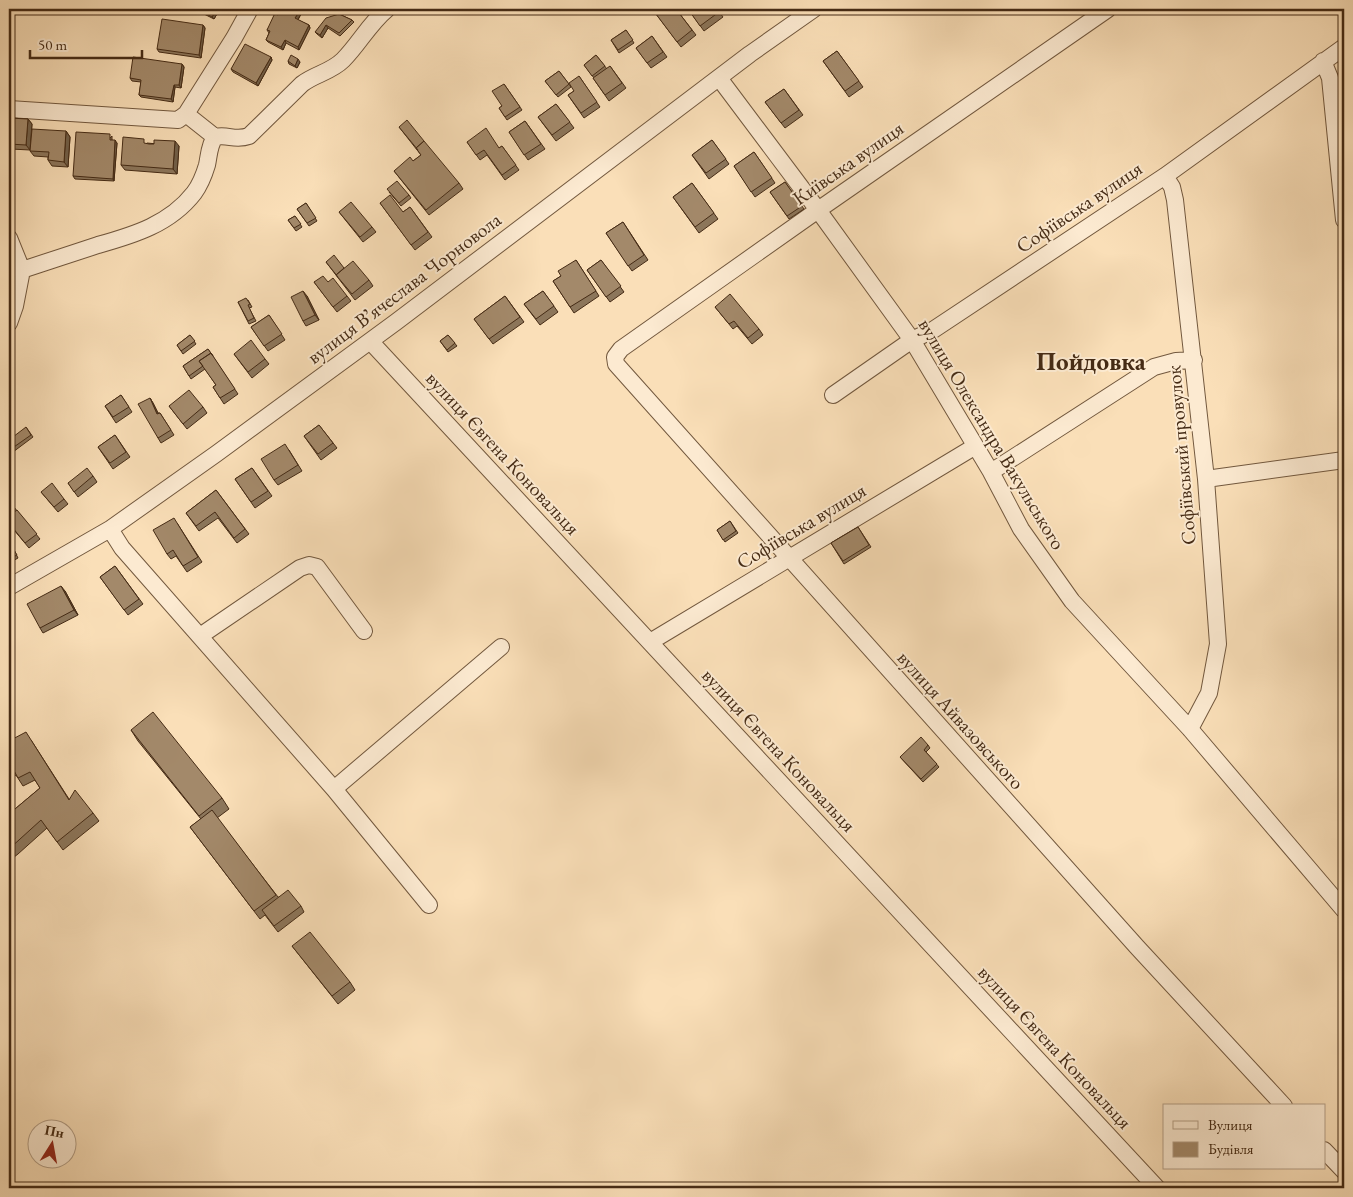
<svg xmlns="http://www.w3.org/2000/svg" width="1353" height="1197" font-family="'EB Garamond',serif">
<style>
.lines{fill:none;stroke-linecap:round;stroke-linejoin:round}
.minor-casing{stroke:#72583e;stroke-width:18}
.minor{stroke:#fcead1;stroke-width:16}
.wall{fill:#8c765b;stroke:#452b15}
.shaded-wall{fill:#72604a;stroke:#452b15}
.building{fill:#a3896a;stroke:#452b15}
.labels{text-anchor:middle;stroke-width:4;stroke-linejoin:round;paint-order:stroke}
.street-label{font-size:20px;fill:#452b15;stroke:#fcead1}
.district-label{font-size:25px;font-weight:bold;fill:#452b15;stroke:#fcead1}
</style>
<rect width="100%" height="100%" fill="#fadfb8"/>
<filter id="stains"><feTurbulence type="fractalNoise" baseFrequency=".004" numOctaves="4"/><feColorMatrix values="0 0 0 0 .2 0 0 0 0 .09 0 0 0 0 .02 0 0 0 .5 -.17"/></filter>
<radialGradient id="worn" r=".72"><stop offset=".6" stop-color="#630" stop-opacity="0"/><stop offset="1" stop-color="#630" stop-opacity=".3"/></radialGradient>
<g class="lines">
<g class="minor-casing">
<path id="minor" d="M1108 9 818 210 621 349 615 357 616 364 1137 947 1284 1106
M1323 61 1330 78 1344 220
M719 78 818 210 912 340 991 472 1021 529 1072 601 1190 729 1344 910
M9 109 178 120 186 114 234 38 250 9
M186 114 215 137C228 134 235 141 249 136L302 84C315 74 331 72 343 60 359 44 369 24 387 9
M1165 176 1172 187 1175 200 1206 479 1218 644 1209 693 1190 729
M9 238 22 270 15 306 9 323
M22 270C47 262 73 253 98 245 134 235 170 224 194 193 200 185 204 175 207 165 209 156 209 145 215 137
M370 341 1157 1188
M833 395 912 340 933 330 1165 176 1344 47
M991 472 1154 367 1176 361 1194 360
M1206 479 1344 460
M110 529 122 548 334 789 429 905
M9 587 110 529 216 454 396 322 750 54 814 9
M200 636 300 568 309 565 317 567 364 631
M650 642 974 447
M334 789 501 647
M1324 1150 1344 1171"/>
</g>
<use href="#minor" class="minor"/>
</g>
<path class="wall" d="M194 9H220L214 19Z
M676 9 696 35 681 47 656 14Z
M688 9H717L723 17 704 31Z
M301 14 298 20 309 25 310 28 299 50 286 43 283 50 268 42 266 40 269 33 267 30 278 15Z
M339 14 352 20 354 22 340 36 328 28 322 38 317 34 315 32Z
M203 25 205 28 201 58 159 52 157 49Z
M626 30 634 43 619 53 611 40Z
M652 36 667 57 651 68 636 48Z
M837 51 863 87 849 97 823 61Z
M596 55 607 69 610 66 626 88 609 101 593 78H594L584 65Z
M271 57 272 60 258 86 233 72 231 69Z
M288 61 300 62 297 68 289 64Z
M182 64 184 67 181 88 175 87 173 102 141 97 139 95 141 82 132 81 130 78Z
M559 71 571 87 558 97 545 81Z
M579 76 600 107 584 118 568 95 574 91Z
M504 84 522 110 507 120 499 108 502 106Z
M784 89 803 115 785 128 765 102Z
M556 104 574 128 556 141 538 117Z
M9 118 28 119 32 124 30 150 11 149 10 163 9 162Z
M525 121 545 149 528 160 509 132Z
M399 127 459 183 463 189 429 215 394 171 413 161 421 155Z
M66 131 70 137 68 167 52 166 48 160V157L34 156 30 151Z
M112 136V140L117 143 114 181 75 179 73 176Z
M712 140 729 164 709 179 692 155Z
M467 142 499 148 502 146 519 170 505 180 487 155 480 160Z
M147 143 179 146 177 174 125 170 121 165Z
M754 152 775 183 755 197 734 166Z
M785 182 804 209 789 219 770 192Z
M692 183 718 219 699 233 673 197Z
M389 192 409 195 411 198 401 206Z
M306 203 317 221 309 226 297 209Z
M380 203 403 212 410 207 432 237 415 250Z
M339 212 372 227 376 232 363 242Z
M295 216 302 227 296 231 288 220Z
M623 222 648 260 632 271 606 233Z
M576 260 599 296 574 313 553 281 561 276Z
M601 260 624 292 610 302 587 270Z
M326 262 344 268 369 280 373 286 355 300Z
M314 282H328L347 296 351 301 337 312Z
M543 291 558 312 540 325 524 304Z
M307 296 319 320 306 326 303 321Z
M505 296 524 322 493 344 474 319Z
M248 300 252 307 249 308 256 321 249 324 238 302Z
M715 307 759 329 763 335 752 344 737 326 733 329Z
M269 315 285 340 268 351 251 327Z
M190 335 196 344 183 354 177 345Z
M448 335 457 346 448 352 440 341Z
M208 349 238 394 224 404 213 387 216 385 205 369 191 379 183 366Z
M234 354 265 359 269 364 252 378Z
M121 395 132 412 116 423 105 406Z
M150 398 153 403 158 413H160L174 435 161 443 158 438Z
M169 406 203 407 207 413 187 429Z
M319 425 337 448 321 460 304 436Z
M26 427 33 437 13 452 9 446Z
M115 435 130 457 113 469 98 447Z
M289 450 302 471 278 485 274 480Z
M252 468 272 496 255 508 235 479Z
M93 476 97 482 78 497 68 483Z
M216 490 249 534 237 543 218 518 199 531 186 513Z
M41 492 64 499 68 504 58 512Z
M9 501 40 539 29 548 9 524Z
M730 521 738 533 725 542 717 530Z
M177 523 202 562 187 572 176 556 171 559 167 554Z
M858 527 871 547 844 564 831 543Z
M13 548 18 558 11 562 9 558Z
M115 566 143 604 128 615 100 577Z
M65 591 78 615 43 633 40 628Z
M131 730 222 798 229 809 217 818 278 897 301 906 304 912 278 932 265 915 260 919 190 827 201 819 138 741Z
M31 740 69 799 93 813 99 821 63 850 47 828 18 854 9 861V814L40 788 35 780 23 786 16 775 9 779V741Z
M928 745 930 748 926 752 939 767 923 782 900 757Z
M292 946 350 982 355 990 338 1004Z"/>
<path class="shaded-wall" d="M217 9H220L214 19 212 17Z
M299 12 301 14 297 21 295 18Z
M203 25 205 28 201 58 199 55Z
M309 25 310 28 299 50 298 47Z
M326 25 328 28 322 38 320 35Z
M285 40 286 43 283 50 281 47Z
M271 57 272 60 258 86 256 83Z
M298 59 300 62 297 68 295 66Z
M182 64 184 67 181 88 179 85Z
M174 85 175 87 173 102 171 99Z
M28 119 32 124 30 150 26 145Z
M66 131 70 137 68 167 64 162Z
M115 140 117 143 114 181 113 179Z
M175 141 179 146 177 174 173 169Z
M9 145 11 149 10 163 9 160Z
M303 291 307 296 319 320 315 315Z
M150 398 153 403 161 419 157 414Z
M61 586 65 591 78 615 74 610Z"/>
<path class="building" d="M197 9H217L212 17Z
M281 9H293L299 12 295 18 309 25 298 47 285 40 281 47 266 40 270 31 267 30 275 13 278 15Z
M663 9H676L692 30 677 42 656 14Z
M688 9H717L719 12 700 26Z
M339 14 352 20 339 33 326 25 320 35 315 32 326 18Z
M162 19 203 25 199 55 157 49Z
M626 30 633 40 618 50 611 40Z
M652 36 663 52 647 63 636 48Z
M245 44 271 57 256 83 231 69Z
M837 51 859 81 845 91 823 61Z
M291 55 298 59 295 66 288 61Z
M596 55 605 66 592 76 584 65Z
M133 57 182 64 179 85H174L171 99 139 95 141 80 130 78Z
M610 66 622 83 605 95 593 78Z
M559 71 569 84 556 95 545 81Z
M579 76 597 102 581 113 568 95 574 91 569 83Z
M504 84 520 107 505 117 499 108 502 106 492 91Z
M784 89 799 110 781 123 765 102Z
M556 104 570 122 552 135 538 117Z
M9 118 28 119 26 145 9 144Z
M407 120 424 141 416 148 418 150 399 127Z
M525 121 541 144 524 155 509 132Z
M486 128 499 148 502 146 516 165 502 175 484 150 476 155 467 142Z
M32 129 66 131 64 162 48 160 49 152 30 151Z
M76 132 110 134V140H115L113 179 73 176Z
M123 137 144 139V143L149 144H154V140L175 141 173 169 121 165Z
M712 140 726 159 706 173 692 155Z
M424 141 459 183 426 210 394 171 410 157 413 161 421 155 416 148Z
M754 152 772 178 751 192 734 166Z
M397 181 409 195 399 203 387 189Z
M785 182 802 206 787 216 770 192Z
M692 183 714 213 695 227 673 197Z
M390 195 403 212 410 207 428 232 411 245 380 203Z
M351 202 372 227 360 237 339 212Z
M306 203 316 218 307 223 297 209Z
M295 216 301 224 294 228 288 220Z
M623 222 644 255 628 266 606 233Z
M334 255 344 268 336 275 338 277 326 262Z
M576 260 596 291 570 307 553 281 561 276 558 271Z
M601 260 621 286 606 297 587 270Z
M353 261 369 280 352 294 336 275Z
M323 276 328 282 333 278 347 296 333 307 314 282Z
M303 291 315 315 303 321 291 297Z
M543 291 554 306 536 319 524 304Z
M730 294 759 329 748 338 734 321 729 324 715 307Z
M505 296 520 317 489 339 474 319Z
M246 298 250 304 248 305 254 318 248 321 238 302Z
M269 315 282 334 264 346 251 327Z
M190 335 195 341 181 351 177 345Z
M448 335 455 343 447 350 440 341Z
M251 340 265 359 248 372 234 354Z
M208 349 213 356 211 353 199 361 203 366 189 376 183 366Z
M211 353 235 389 220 398 213 387 216 385 199 361Z
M189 390 203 407 183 424 169 406Z
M121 395 129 407 113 417 105 406Z
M150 398 157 414 160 413 171 430 158 438 138 404Z
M319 425 333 443 318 454 304 436Z
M26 427 31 435 11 449 9 445V440Z
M115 435 126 452 110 463 98 447Z
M285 444 298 465 274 480 261 459Z
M87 468 93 476 74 492 68 483Z
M252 468 268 491 251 502 235 479Z
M52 483 64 499 54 507 41 492Z
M216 490 245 529 234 538 215 512 196 526 186 513Z
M9 501 15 509 9 514Z
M17 510 37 534 25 543 9 523V516Z
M174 518 198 557 183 566 173 550 167 554 153 530Z
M730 521 736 531 723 540 717 530Z
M858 527 869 545 843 561 831 543Z
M11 545 17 555 9 559V547Z
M115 566 139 599 124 610 100 577Z
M61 586 74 610 40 628 27 604Z
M153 712 222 798 199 816 131 730Z
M26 732 69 800 75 790 93 813 57 842 41 820 9 849V814L40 788 30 772 18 778 12 767 9 768V741Z
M921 737 928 745 924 750 937 764 921 779 900 757Z
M212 810 276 895 254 911 190 827Z
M288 890 301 906 274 926 262 910Z
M310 932 350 982 332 996 292 946Z"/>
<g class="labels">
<g class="street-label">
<text transform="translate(848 163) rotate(-35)" y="7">Київська вулиця</text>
<text transform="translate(1079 207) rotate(-34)" y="7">Софіївська вулиця</text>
<text transform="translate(404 288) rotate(-37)" y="7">вулиця Вʼячеслава Чорновола</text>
<text transform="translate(992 434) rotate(59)" y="7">вулиця Олександра Вакульського</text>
<text transform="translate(503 453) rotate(47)" y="7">вулиця Євгена Коновальця</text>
<text transform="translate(1181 455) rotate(-95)" y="7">Софіївський провулок</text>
<text transform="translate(801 526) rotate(-31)" y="7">Софіївська вулиця</text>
<text transform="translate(961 720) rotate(48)" y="7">вулиця Айвазовського</text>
<text transform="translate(779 750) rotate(47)" y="7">вулиця Євгена Коновальця</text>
<text transform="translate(1055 1047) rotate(47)" y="7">вулиця Євгена Коновальця</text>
</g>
<g class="district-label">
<text x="1091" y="370">Пойдовка</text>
</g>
</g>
<rect width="1353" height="1197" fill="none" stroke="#fadfb8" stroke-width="30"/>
<rect x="10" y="10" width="1333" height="1177" fill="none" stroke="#452b15" stroke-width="2.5"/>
<rect x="15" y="15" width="1323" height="1167" fill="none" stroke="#452b15"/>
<rect x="1163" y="1104" width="162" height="65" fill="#fcead1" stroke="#b39e86"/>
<rect x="1173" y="1121" width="25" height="8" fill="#fcead1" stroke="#b39e86"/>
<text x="1208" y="1130" font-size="15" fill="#452b15">Вулиця</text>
<rect x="1173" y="1142" width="25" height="15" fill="#a3896a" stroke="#b39e86"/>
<text x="1208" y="1154" font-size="15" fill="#452b15">Будівля</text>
<g transform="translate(52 1144) rotate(11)"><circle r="24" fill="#fcead1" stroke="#b39e86"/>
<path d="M0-4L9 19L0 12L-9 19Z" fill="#8f2418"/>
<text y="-8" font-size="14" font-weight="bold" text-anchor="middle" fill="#452b15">Пн</text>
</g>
<path d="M30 50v8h112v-8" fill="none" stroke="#452b15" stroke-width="2.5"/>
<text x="38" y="50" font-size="15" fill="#452b15" stroke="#fcead1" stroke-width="4" paint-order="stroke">50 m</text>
<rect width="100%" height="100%" filter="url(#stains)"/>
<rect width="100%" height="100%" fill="url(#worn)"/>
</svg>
